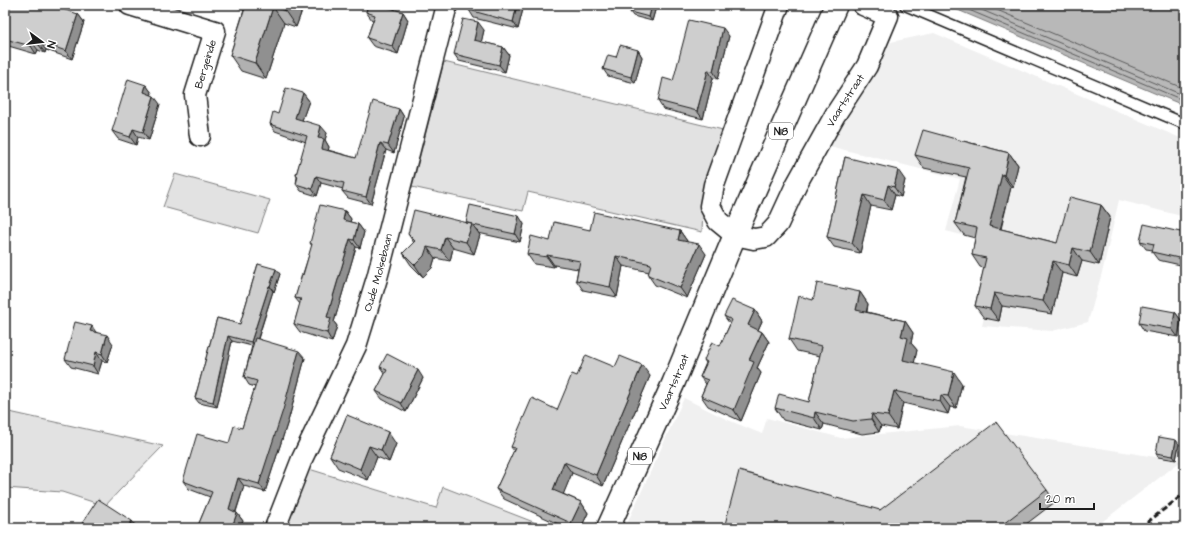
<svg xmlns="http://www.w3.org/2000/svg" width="1190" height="533" font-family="'Architects Daughter',sans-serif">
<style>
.built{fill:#f0f0f0}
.green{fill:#e2e2e2;stroke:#7f7f7f}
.water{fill:#b8b8b8;stroke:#7a7a7a}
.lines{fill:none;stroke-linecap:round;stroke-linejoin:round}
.shore{stroke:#5a5a5a;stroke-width:1}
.lane-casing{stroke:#1c1c1c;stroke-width:13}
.street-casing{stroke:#1c1c1c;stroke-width:23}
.primary-casing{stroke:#1c1c1c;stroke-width:25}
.lane{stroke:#fff;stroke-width:10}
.street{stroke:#fff;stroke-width:20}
.primary{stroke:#fff;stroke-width:22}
.rail{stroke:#1c1c1c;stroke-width:3;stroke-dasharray:6 3;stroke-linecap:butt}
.wall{fill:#b1b1b1;stroke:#1c1c1c}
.shaded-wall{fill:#909090;stroke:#1c1c1c}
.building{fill:#cecece;stroke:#1c1c1c}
.labels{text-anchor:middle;stroke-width:4;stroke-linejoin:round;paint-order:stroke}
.shield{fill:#fff;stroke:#606060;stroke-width:1}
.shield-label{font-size:10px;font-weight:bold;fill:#1c1c1c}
.street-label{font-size:11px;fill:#1c1c1c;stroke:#fff}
</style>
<rect width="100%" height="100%" fill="#fff"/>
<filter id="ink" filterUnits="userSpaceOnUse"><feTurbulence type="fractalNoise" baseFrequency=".025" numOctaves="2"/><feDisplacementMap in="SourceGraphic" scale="8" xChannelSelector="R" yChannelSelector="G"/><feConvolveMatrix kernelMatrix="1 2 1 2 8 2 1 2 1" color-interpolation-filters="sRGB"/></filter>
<g filter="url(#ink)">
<path class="built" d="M934 33 1185 140V217L1119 200 1103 269 1088 322 1052 331 982 326 1000 245 946 231 960 179 829 146 891 42Z
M684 398 728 420 762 434 767 418 841 438 960 426 1181 461 1094 528H625Z"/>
<path class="green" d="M444 62 723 130 707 181 703 207 702 232 528 192 523 211 412 187Z
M175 174 270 200 258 233 163 207Z
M5 411 163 446 119 491 105 506 62 492 5 488Z
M309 469 436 508 443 487 549 528H286Z"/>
<path class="water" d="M946 5H1185V106Z"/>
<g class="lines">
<path class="shore" d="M957 5 1185 101
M970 5 1185 96
M985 5 1185 89"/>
<g class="lane-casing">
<path id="lane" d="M905 5 1185 124"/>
</g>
<g class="street-casing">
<g id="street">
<path d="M130 5 215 31 195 95 200 136"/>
<path id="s1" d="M779 5 714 185 710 206 718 221 735 235 754 239 766 237 778 224 796 185 835 115 867 66 888 16 863 5"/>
<path id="s2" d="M275 528 302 459 356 346 377 278 447 5"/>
</g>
</g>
<g class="primary-casing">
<g id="primary">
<path id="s3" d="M608 528 673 384 735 235 836 5"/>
</g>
</g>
<use href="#lane" class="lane"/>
<use href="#street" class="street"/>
<use href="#primary" class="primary"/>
<path class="rail" d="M1140 528 1185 493"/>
</g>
<path class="wall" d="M5 5 78 14 84 22 72 59 46 50 45 53 38 50 36 54 5 45Z
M233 5H304L296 27 284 23 266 79 241 71 230 55 244 10 234 6Z
M368 5H396L394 10 403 12 408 20 398 54 373 46 367 38 373 20H372L366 12Z
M524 5 518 29 474 18 469 10Z
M632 5H654L656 7 652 21 633 16 630 12Z
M484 30 481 42 503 47 509 55 505 72 459 61 454 54Z
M729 36 718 79 713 78 703 119 663 109 658 101 673 81Z
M638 50 642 57 635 83 608 76 603 69 616 57Z
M146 85 152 93 151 95 160 104 149 140 138 137 136 145 118 139 112 131Z
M303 93 309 101 302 120 327 133 325 140 329 147 328 150 356 158 399 109 404 117 394 153 386 150 371 204 348 198 342 191 343 189 321 183 317 196 301 191 296 184 297 177 296 175 306 142 275 131 270 124 278 114Z
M963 141 1009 153 1018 165 1013 187H1011L1001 229 1057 243 1101 205 1110 217 1099 265 1082 261 1077 277 1062 273 1052 314 1002 306 999 321 984 318 975 306 984 268 980 267 972 255 975 238 964 235 955 223 966 177 924 168 915 155Z
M845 157 905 180 901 197 895 195 891 210 871 206 860 253 834 247 827 237Z
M345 211 351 219 350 222 358 224 364 232 360 248 356 247 334 322 337 326 332 342 300 332 294 324 300 304 295 298 312 246 310 243Z
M466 223 524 224 520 242 478 233 480 235 474 254 453 248 450 261 435 258 432 268 423 277 411 265 403 253 414 243 408 234Z
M590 230 680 231 687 241V242L706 254 687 298 655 285 648 275 649 272 623 266 617 297 583 290 576 280 578 269 554 265V267L534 264 527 254 550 241Z
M1185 233V266L1158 260 1152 252 1153 250 1146 249 1140 241Z
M258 264 280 274 274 292 273 291 258 339 305 358 289 418 265 492 244 486 236 512 243 521 240 528H197L210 497 189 489 183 481 229 443 242 428 255 387 249 385 244 377 252 346 232 341 217 407 199 403 195 398 217 318 240 324Z
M860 292 868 304 867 312 905 321 913 333 911 343 917 350 914 363 962 384 956 408 950 407 948 414 903 403 897 429 881 426 879 432 862 434 824 424 822 430 783 420 775 408 809 402 820 356 797 351 789 339 813 300Z
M755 310 762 321 758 330 762 332 769 342 757 368 761 373 741 421 708 406 701 396 706 384 700 377 706 363 704 360 720 346 730 324 724 316Z
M1175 312 1181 320 1178 337 1144 331 1139 323Z
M96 332 113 344 107 362 102 361 98 374 71 367 65 359Z
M380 367 423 378 406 412 382 399 376 391 385 374Z
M615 367 650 376 603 486 572 473 563 494 581 502 588 513 581 528H567L504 499 496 489 514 451 511 447 557 410 577 376Z
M347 415 396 444 389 462 377 457 368 480 338 468 330 456Z
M1179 444 1176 460 1158 457 1156 453Z
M1047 490 1055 502 1021 528H724Z"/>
<path class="shaded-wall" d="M287 5H304L296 27 285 11Z
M388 5H396L392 15 387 7Z
M517 5H524L518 29 513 22Z
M652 5H654L656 7 652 21 649 17Z
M273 7 284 23 266 79 255 63Z
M403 12 408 20 398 54 392 46Z
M78 14 84 22 72 59 66 51Z
M478 22 484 30 480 48 474 40Z
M723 28 729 36 718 79 713 71Z
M32 42 38 50 36 54 31 46Z
M40 42 46 50 45 53 39 45Z
M503 47 509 55 505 72 499 65Z
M638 50 642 57 635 83 631 77Z
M708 70 713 78 703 119 697 111Z
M146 85 152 93 150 100 144 92Z
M303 93 309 101 300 126 295 118Z
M154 96 160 104 149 140 143 132Z
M399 109 404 117 394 153 388 145Z
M321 126 327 133 325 140 329 147 327 156 322 149 318 138Z
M133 129 138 137 136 145 130 137Z
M380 143 386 150 371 204 366 197Z
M1009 153 1018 165 1013 187 1004 175Z
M898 170 905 180 901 197 894 187Z
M1002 174 1011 187 998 238 989 226Z
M316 176 321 183 317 196 312 189Z
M888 185 895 195 891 210 884 200Z
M864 195 871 206 860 253 852 243Z
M1101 205 1110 217 1099 265 1090 252Z
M345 211 351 219 348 228 343 220Z
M5 213 8 218 5 232Z
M519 216 524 224 520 242 515 234Z
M358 224 364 232 360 248 354 240Z
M472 224 480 235 474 254 466 242Z
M680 231 687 241 685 251 678 240Z
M445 237 453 248 450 261 441 250Z
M350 239 356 247 334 322 337 326 332 342 327 333V317Z
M699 244 706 254 687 298 680 288Z
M427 247 435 258 432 268 423 277 415 265Z
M1073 248 1082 261 1077 277 1069 265Z
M1185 252V261L1183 259Z
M547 255 554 265V267L547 257Z
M616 256 623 266 617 297 610 287Z
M1053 261 1062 273 1052 314 1043 301Z
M276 269 280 274 274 292 270 286Z
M269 286 273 291 255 347 251 342Z
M860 292 868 304 864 322 856 310Z
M994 293 1002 306 999 321 990 309Z
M755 310 762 321 755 336 748 325Z
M1175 312 1181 320 1178 337 1172 329Z
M905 321 913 333 911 343 917 350 912 373 903 360 901 336Z
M92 326 97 334 90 331Z
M762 332 769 342 757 368 761 373 741 421 734 410 749 360Z
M107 335 113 344 107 362 102 354Z
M228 336 232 341 217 407 213 402Z
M299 351 305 358 289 418 265 492 259 484Z
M96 352 102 361 98 374 93 366Z
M642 365 650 376 603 486 596 475Z
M418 370 423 378 406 412 401 403Z
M954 372 962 384 956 408 948 396Z
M894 391 903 403 897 429 888 416Z
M941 395 950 407 948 414 940 401Z
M815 412 824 424 822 430 814 418Z
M872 414 881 426 879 432 871 419Z
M388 432 396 444 389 462 381 450Z
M1176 440 1179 444 1176 460 1173 456Z
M369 446 377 457 368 480 360 469Z
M564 462 572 473 561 500 553 490Z
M238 478 244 486 234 517 229 509Z
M581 502 588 513 581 528H575L571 523Z
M237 513 243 521 240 528H234L233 524Z
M132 521 137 528H127Z"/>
<path class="building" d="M5 5H50L78 14 66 51 40 42 39 45 32 42 31 46 5 39Z
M246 5H287L285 11 273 7 255 63 230 55Z
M368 5H388L387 7 403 12 392 46 367 38 375 15 366 12Z
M470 5H517L513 22 469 10Z
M632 5H652L649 17 630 12Z
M463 19 478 22 474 40 503 47 499 65 454 54Z
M689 20 723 28 713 71 708 70 697 111 658 101 663 78 673 81Z
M620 45 638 50 631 77 603 69 608 55 616 57Z
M128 79 146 85 144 92 154 96 143 132 133 129 130 137 112 131Z
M286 88 303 93 295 118 321 126 318 138 324 139 322 149 356 158 373 101 399 109 388 145 380 143 366 197 342 191 344 183 316 176 312 189 296 184 298 176 296 175 307 136 270 124 273 112 278 114Z
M923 130 963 141 1009 153 1004 175 1002 174 989 226 1057 243 1070 197 1101 205 1090 252 1073 248 1069 265 1053 261 1043 301 994 293 990 309 975 306 986 258 972 255 977 228 955 223 969 168 915 155Z
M845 157 898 170 894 187 888 185 884 200 864 195 852 243 827 237Z
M320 205 345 211 343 220 358 224 354 240 350 239 327 317 331 318 327 333 294 324 301 299 295 298 302 274 303 275 312 244 310 243Z
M470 205 519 216 515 234 473 225 472 224 466 223Z
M414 210 472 224 466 242 445 237 441 250 427 247 424 256 415 265 403 253 415 241 408 234Z
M594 212 680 231 678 240 699 244 680 288 648 275 651 264 616 256 610 287 576 280 580 261 547 255V257L527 254 531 236 550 241 554 222 590 230Z
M1144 224 1185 233V252L1183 259 1152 252 1154 244 1140 241Z
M258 264 276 269 270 286H269L251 342 228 336 213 402 195 398 217 318 240 324Z
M817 283 860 292 856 310 905 321 901 336 908 338 903 360 954 372 948 396 941 395 940 401 894 391 888 416 872 414 871 419 853 421 815 412 814 418 775 408 779 394 809 402 822 346 789 339 799 296 813 300Z
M732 300 755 310 748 325 762 332 749 360 754 362 734 410 701 396 708 380 700 377 707 362 704 360 712 342 720 346 732 320 724 316Z
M1142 306 1175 312 1172 329 1139 323Z
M75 322 92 326 90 331 107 335 102 354 96 352 93 366 65 359Z
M255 338 299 351 283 410 259 484 238 478 229 509 237 513 233 524 235 525 234 528H197L212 492 183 481 197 434 229 443 234 426 242 428 257 381 244 377Z
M387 354 418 370 401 403 376 391 387 370 380 367Z
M586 355 615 367 620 356 642 365 596 475 564 462 553 490 581 502 571 523 496 489 515 448 511 447 532 398 557 410 572 374 577 376Z
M347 415 388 432 381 450 369 446 360 469 330 456Z
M996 422 1047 490 998 528H724L739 471 880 510Z
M1159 437 1176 440 1173 456 1156 453Z
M98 499 132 521 127 528H79Z"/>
</g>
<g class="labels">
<g class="shield">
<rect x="769" y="123" width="24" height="16" rx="3"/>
<rect x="628" y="448" width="24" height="16" rx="3"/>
</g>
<g class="shield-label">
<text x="781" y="135">N18</text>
<text x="640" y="460">N18</text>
</g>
<g class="street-label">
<text transform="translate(205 64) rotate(-73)" y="4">Bergeinde</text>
<text dy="4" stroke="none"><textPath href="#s1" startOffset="442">Vaartstraat</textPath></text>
<text dy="4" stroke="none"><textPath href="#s2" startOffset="276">Oude Molsebaan</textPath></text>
<text dy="4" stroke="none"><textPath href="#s3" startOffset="160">Vaartstraat</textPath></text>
</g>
</g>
<rect width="1190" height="533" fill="none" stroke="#fff" stroke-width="20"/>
<rect x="10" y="10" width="1170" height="513" fill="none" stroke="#1c1c1c" stroke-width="1.5" filter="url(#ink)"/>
<g transform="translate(42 42) rotate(105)" stroke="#ffffff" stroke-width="3" paint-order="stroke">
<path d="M0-3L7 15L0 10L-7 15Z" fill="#1c1c1c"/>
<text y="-6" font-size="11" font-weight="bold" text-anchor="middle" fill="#1c1c1c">N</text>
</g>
<path d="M1040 503v6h54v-6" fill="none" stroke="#1c1c1c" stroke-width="2"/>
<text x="1046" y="503" font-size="12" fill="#1c1c1c" stroke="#ffffff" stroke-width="3" paint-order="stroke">20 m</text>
</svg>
